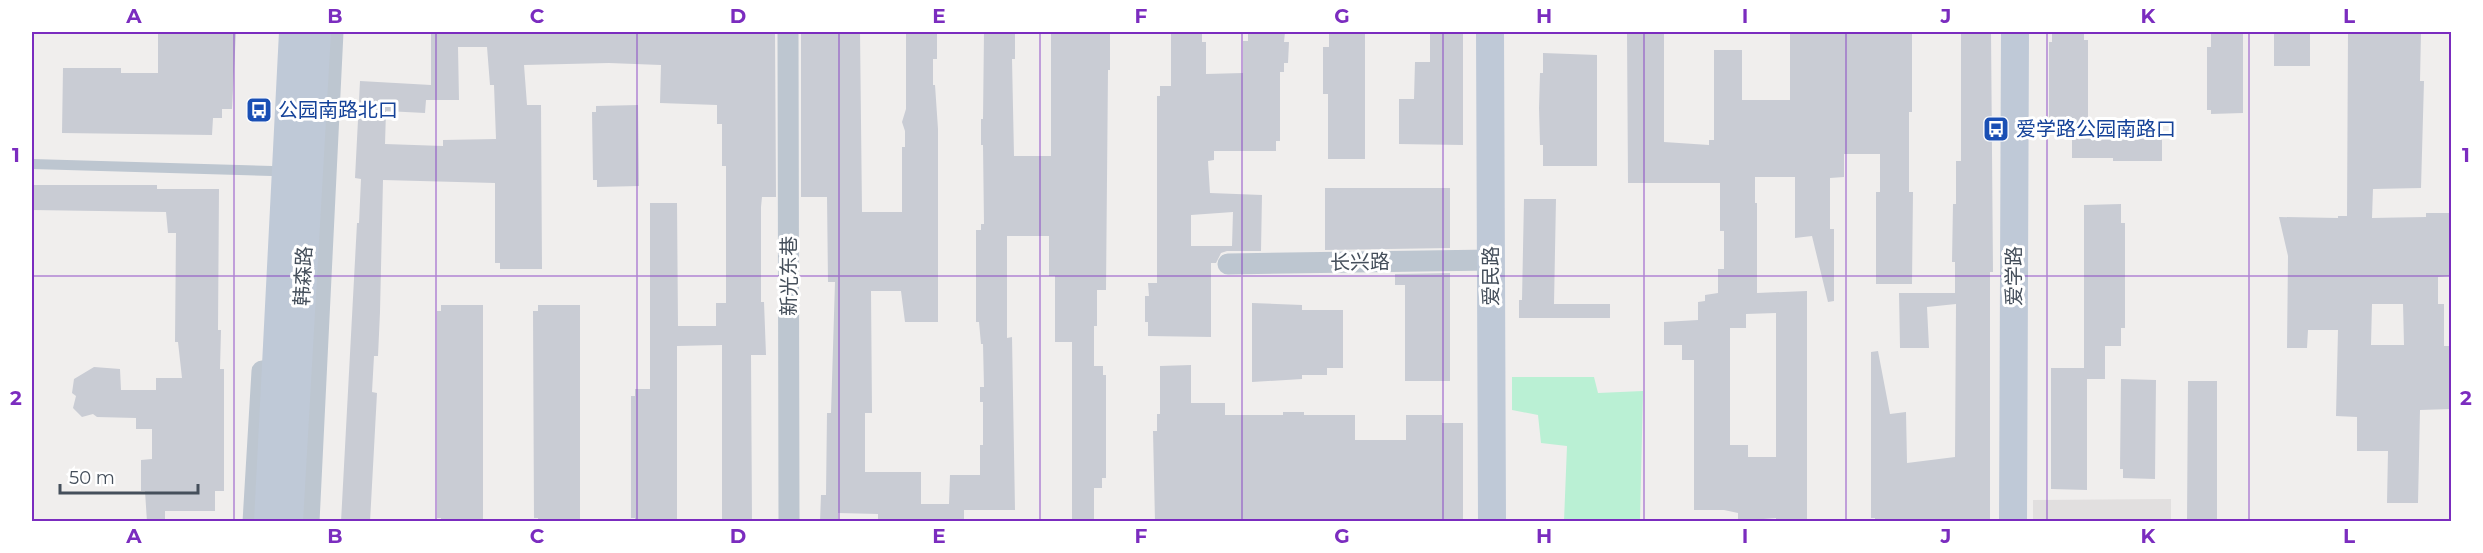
<svg xmlns="http://www.w3.org/2000/svg" width="2483" height="553" font-family="Montserrat,'Noto Sans SC',sans-serif">
<style>
.education{fill:#e1dfdf}
.green{fill:#baf0d4}
.building{fill:#c9ccd4;fill-rule:evenodd}
.lines{fill:none;stroke-linecap:round;stroke-linejoin:round}
.lane{stroke:#bdc6d0;stroke-width:10}
.street{stroke:#bdc6d0;stroke-width:21}
.secondary{stroke:#bfc9d7;stroke-width:28}
.grid{fill:none;stroke:#7b2cbf;stroke-width:1.5;stroke-opacity:0.55}
.labels{text-anchor:middle;stroke-width:6;stroke-linejoin:round;paint-order:stroke}
.transit-label{font-size:20px;fill:#164399;stroke:#fff;text-anchor:start}
.street-label{font-size:20px;fill:#454f5b;stroke:#fff}
.neatline{fill:none;stroke:#7b2cbf;stroke-width:2}
.grid-label{font-size:20px;text-anchor:middle;font-weight:bold;fill:#7b2cbf}
</style>
<rect width="100%" height="100%" fill="#f0eeed"/>
<path class="education" d="M2171 499V521H2033V500Z"/>
<path class="green" d="M1512 377H1594L1598 393 1643 391 1640 521H1564L1567 446 1541 443 1538 415 1512 410Z"/>
<path class="building" d="M158 32H236L232 109H222V118H213L212 135 62 133 63 68H121V73H158Z
M431 32H775L776 197H762L761 207V302H764L766 355H751L752 522H722V345L677 346V522H635V518H631V396H635V389H650V203H677L678 326H716V303H726V166H722V124H717V105L660 103 661 65 609 63 524 65 527 105H541L542 269H500V263H495V183L383 180 380 312 378 356H374L372 392 377 393 370 522H341L357 223H359L361 179 355 178 360 81 431 85ZM458 47H487L490 85H494L496 139 443 140V146L385 144 386 111 425 113 426 100H459Z
M801 32H860L862 212H902V147H905V131L902 122 906 109V32H937V59H933V85H935L938 129V322H905L901 291H871L872 413H865V472H921V504H949L950 475H980V445H983V402H980V387H984L983 344H981L979 322H976V230H981V224H984L983 145H981V119H983L984 32H1015V59H1012L1014 156H1051V32H1110V70H1108L1106 290H1097V326H1094V366H1103V375H1106V478H1102V488H1094V522H1072V342H1055V276H1049V236H1007V338L1012 337 1015 510H964V522H878V514L838 513V522H820L821 495H826L827 413H831L835 282H828L827 197H801Z
M1171 32 1202 33V42H1206V74L1243 73V41H1248V32H1285L1284 42H1289L1288 63H1284V72H1280V141H1276V151H1214V160L1208 161 1210 193 1262 195 1261 251H1227L1221 253 1216 263H1211V337L1148 336V322H1145V296H1149L1148 283H1157V96H1160V86H1171ZM1233 212 1232 246H1191V215Z
M1329 32H1365V159H1328V94H1323V47H1329Z
M1430 32H1463V145L1399 144V99H1414L1415 62H1430Z
M1790 32H1912V112H1909V192H1913L1912 284H1876V192H1880V154H1844V177L1830 178V229H1834V301L1828 302 1812 236 1795 238V177H1755V203H1757V293L1807 291V521L1776 520V518L1738 521V513L1724 510H1694V360H1682V345H1664V322L1698 320V302L1705 301V295L1718 293V269H1724V231H1720V183H1628L1627 34H1664V142L1709 145V140H1714V50H1742V100H1790ZM1776 313V457H1748V445H1730V328H1746V314Z
M1961 32H1991L1993 272H1990V522H1875V518H1871V352L1878 351 1890 414 1906 412 1907 463 1955 457 1956 304 1927 307 1929 348H1900L1899 293H1955V262H1952L1953 204H1956V161H1961Z
M2052 32H2084V40H2088V125H2155V130H2162V161H2113V158H2072V129H2049V42H2052Z
M2211 32H2243V113L2211 114V110H2207V47H2211Z
M2274 32H2310V66H2274Z
M2348 32H2421L2420 81H2424L2421 188 2373 189 2372 218 2426 217V213H2451V276L2438 277V304H2444V346H2451V409L2420 410 2418 503H2387L2388 451H2357V417L2336 416 2338 330H2308L2307 348H2287L2288 256 2279 217 2338 218V216H2347ZM2372 304H2403L2404 345H2371Z
M1543 53 1597 55V166H1543V145H1540L1539 108 1540 73H1543Z
M638 105 639 186 597 187V180H593L592 112H596V106Z
M32 185H157V189H219L218 330H221L220 369H224V491H215V511H165V522H147L145 491H141V460L152 459V429H136V418L97 417 93 414 82 417 73 408 76 396 72 393 74 379 94 367 120 369 121 390H156V378H182L178 342H175L176 233H168L166 212 32 210Z
M1325 188H1450V248L1325 250Z
M1524 199H1556L1554 304H1610V318H1519V300H1522Z
M2121 204V223H2125V328H2121V346H2105V379H2087V490L2051 489V368H2084V205Z
M1450 273V381H1405V285H1395V274Z
M1252 303 1302 305V310H1343V368H1327V375H1302V379L1252 382Z
M441 305H483V522H441V518H437V311H441Z
M538 305H580V522H538V518H534L533 311H538Z
M1191 365V403H1225V415H1283V412H1304V415H1355V440H1406V415H1442V423H1463V522H1155L1153 431H1157V414H1160V366Z
M2121 379 2156 380 2155 479 2123 478V469H2120Z
M2188 381H2217V522H2187Z"/>
<g class="lines">
<path class="lane" d="M32 164 272 171"/>
<path class="street" d="M788 32 789 522
M1228 264 1491 260
M253 522 262 371
M309 522 333 32"/>
<path class="secondary" d="M1490 32 1492 522
M268 522 293 32
M289 522 317 32
M2013 522 2015 32"/>
</g>
<path class="grid" d="M234 32V522M436 32V522M637 32V522M839 32V522M1040 32V522M1242 32V522M1443 32V522M1644 32V522M1846 32V522M2047 32V522M2249 32V522M32 276H2452"/>
<defs>
<g id="bus-square" transform="scale(1.35)"><rect x="-9" y="-9" width="18" height="18" rx="4" fill="#1a4fb4" stroke="#fff"/><path d="M-5-6H5V4H4V6H2V4H-2V6H-4V4H-5ZM-3.5-4V0h7V-4ZM-3.5 1.2v1.5H-2V1.2ZM2 1.2v1.5H3.5V1.2Z" fill="#fff"/></g>
</defs>
<g fill-rule="evenodd">
<use href="#bus-square" x="259" y="110"/>
<use href="#bus-square" x="1996" y="129"/>
</g>
<g class="labels">
<g class="transit-label">
<text x="278" y="117">公园南路北口</text>
<text x="2016" y="136">爱学路公园南路口</text>
</g>
<g class="street-label">
<text transform="translate(1360 262) rotate(-1)" y="7">长兴路</text>
<text transform="translate(303 276) rotate(-87)" y="7">韩森路</text>
<text transform="translate(789 276) rotate(-90)" y="7">新光东巷</text>
<text transform="translate(1491 276) rotate(-90)" y="7">爱民路</text>
<text transform="translate(2014 276) rotate(-90)" y="7">爱学路</text>
</g>
</g>
<rect width="2483" height="553" fill="none" stroke="#ffffff" stroke-width="66"/>
<path d="M60 484v9h138v-9" fill="none" stroke="#454f5b" stroke-width="3"/>
<text x="69" y="484" font-size="18" fill="#454f5b" stroke="#ffffff" stroke-width="4.5" paint-order="stroke">50 m</text>
<rect x="33" y="33" width="2417" height="487" class="neatline"/>
<g class="grid-label">
<text x="134" y="23">A</text>
<text x="335" y="23">B</text>
<text x="537" y="23">C</text>
<text x="738" y="23">D</text>
<text x="939" y="23">E</text>
<text x="1141" y="23">F</text>
<text x="1342" y="23">G</text>
<text x="1544" y="23">H</text>
<text x="1745" y="23">I</text>
<text x="1946" y="23">J</text>
<text x="2148" y="23">K</text>
<text x="2349" y="23">L</text>
<text x="16" y="162">1</text>
<text x="2466" y="162">1</text>
<text x="16" y="405">2</text>
<text x="2466" y="405">2</text>
<text x="134" y="543">A</text>
<text x="335" y="543">B</text>
<text x="537" y="543">C</text>
<text x="738" y="543">D</text>
<text x="939" y="543">E</text>
<text x="1141" y="543">F</text>
<text x="1342" y="543">G</text>
<text x="1544" y="543">H</text>
<text x="1745" y="543">I</text>
<text x="1946" y="543">J</text>
<text x="2148" y="543">K</text>
<text x="2349" y="543">L</text>
</g>
</svg>
